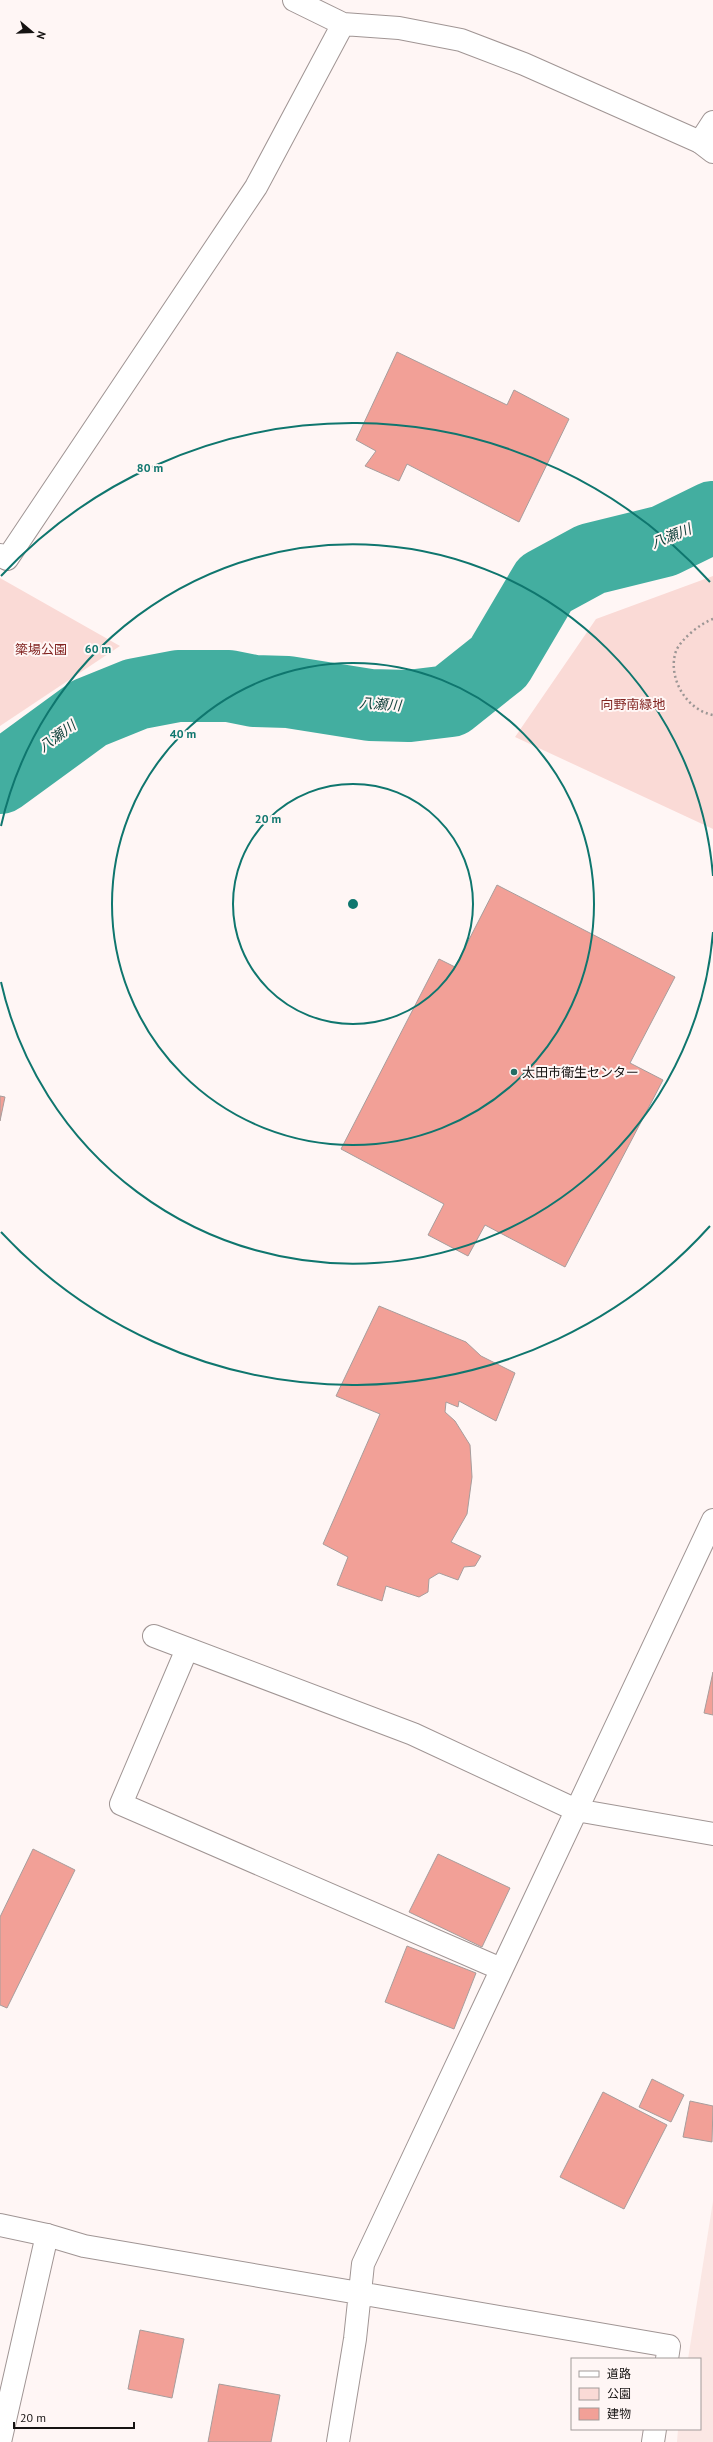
<svg xmlns="http://www.w3.org/2000/svg" width="713" height="2442" font-family="'PT Sans','Noto Sans JP',sans-serif">
<style>
.built{fill:#fbe7e4}
.green{fill:#fadad6}
.lines{fill:none;stroke-linecap:round;stroke-linejoin:round}
.river{stroke:#43aea0;stroke-width:72}
.building{fill:#f2a097;stroke:#a79d9c}
.service-casing{stroke:#a09594;stroke-width:24}
.minor-casing{stroke:#a09594;stroke-width:24}
.path{stroke:#9c9695;stroke-width:2.5;stroke-dasharray:2 3;stroke-linecap:butt}
.service{stroke:#fff;stroke-width:22}
.minor{stroke:#fff;stroke-width:22}
.ring{fill:none;stroke:#0f766e;stroke-width:2}
.poi-dot{fill:#256d64;stroke:#fff6f5;stroke-width:1.5}
.labels{text-anchor:middle;stroke-width:4;stroke-linejoin:round;paint-order:stroke}
.park-label{font-size:13px;fill:#812320;stroke:#fff6f5}
.poi-label{font-size:13px;fill:#161312;stroke:#fff6f5;text-anchor:start}
.water-label{font-size:14px;font-style:italic;fill:#14443e;stroke:#fff6f5}
.centre{fill:#0f766e;stroke:#fff6f5;stroke-width:2}
.ring-label{font-size:12px;text-anchor:middle;font-weight:bold;fill:#0f766e;stroke:#fff6f5;stroke-width:4;stroke-linejoin:round;paint-order:stroke}
</style>
<rect width="100%" height="100%" fill="#fff6f5"/>
<path class="built" d="M713 2201V2442H677L678 2429H700V2359H688Z"/>
<path class="green" d="M713 576V829L515 737 596 619Z
M0 578 120 646 0 726Z"/>
<g class="lines">
<path class="river" d="M0 778 89 713 136 694 178 686H229L254 691 288 692 370 705 409 706 450 701 499 662 545 584 591 559 664 541 713 517"/>
</g>
<path class="building" d="M397 352 507 405 514 390 569 419 519 522 407 464 399 481 365 466 376 451 356 440Z
M497 885 675 977 630 1063 663 1080 565 1267 485 1225 468 1256 428 1235 444 1204 341 1149 439 959 455 967Z
M0 1096 5 1097 0 1121Z
M379 1306 466 1342 481 1356 515 1373 496 1421 459 1401 458 1407 446 1402 445 1412 455 1421 470 1445 472 1477 467 1514 451 1542 481 1556 475 1566 464 1567 458 1580 439 1573 429 1579 428 1592 419 1597 386 1586 382 1601 337 1585 348 1557 323 1544 380 1414 336 1396Z
M713 1672V1715L704 1713Z
M33 1849 75 1870 7 2008 0 2005V1917Z
M438 1854 510 1888 482 1947 409 1912Z
M407 1946 476 1973 454 2029 385 2002Z
M652 2079 684 2095 671 2122 639 2107Z
M603 2092 667 2125 624 2209 560 2177Z
M690 2101 713 2106 712 2142 683 2137Z
M140 2330 184 2339 172 2398 128 2389Z
M219 2384 280 2395 271 2442H208Z"/>
<g class="lines">
<g class="service-casing">
<path id="service" d="M700 142 713 152
M0 2442 47 2235"/>
</g>
<g class="minor-casing">
<path id="minor" d="M294 0 343 24 399 28 461 40 524 64 700 142 713 122
M0 555 7 559 256 187 343 24
M154 1636 413 1734 576 1810 713 1834
M187 1649 121 1804 501 1969
M0 2225 47 2235 84 2246 669 2346 667 2359
M338 2442 355 2339 363 2264 713 1520
M653 2442 655 2429"/>
</g>
<path class="path" d="M713 619C701 623 681 639 676 651 667 677 686 710 713 715"/>
<use href="#service" class="service"/>
<use href="#minor" class="minor"/>
</g>
<g class="ring">
<circle cx="353" cy="904" r="120"/>
<circle cx="353" cy="904" r="241"/>
<path d="M713 932A361 361 0 0 1 1 982M1 826A361 361 0 0 1 713 876"/>
<path d="M710 1226A481 481 0 0 1 1 1232M1 576A481 481 0 0 1 710 582"/>
</g>
<circle class="poi-dot" cx="514" cy="1072" r="4"/>
<g class="labels">
<g class="park-label">
<text x="41" y="654">簗場公園</text>
<text x="633" y="709">向野南緑地</text>
</g>
<g class="poi-label">
<text x="522" y="1077">太田市衛生センター</text>
</g>
<g class="water-label">
<text transform="translate(671 536) rotate(-22)" y="5">八瀬川</text>
<text transform="translate(380 704) rotate(4)" y="5">八瀬川</text>
<text transform="translate(57 736) rotate(-36)" y="5">八瀬川</text>
</g>
</g>
<circle cx="353" cy="904" r="6" class="centre"/>
<g class="ring-label">
<text x="150" y="472">80 m</text>
<text x="98" y="653">60 m</text>
<text x="183" y="738">40 m</text>
<text x="268" y="823">20 m</text>
</g>
<rect x="571" y="2358" width="130" height="72" fill="#fff6f5" stroke="#a29b9a"/>
<rect x="579" y="2371" width="20" height="6" fill="#ffffff" stroke="#a29b9a"/>
<text x="607" y="2378" font-size="12" fill="#161312">道路</text>
<rect x="579" y="2388" width="20" height="12" fill="#fadad6" stroke="#a29b9a"/>
<text x="607" y="2398" font-size="12" fill="#161312">公園</text>
<rect x="579" y="2408" width="20" height="12" fill="#f2a097" stroke="#a29b9a"/>
<text x="607" y="2418" font-size="12" fill="#161312">建物</text>
<g transform="translate(32 32) rotate(109)" stroke="#fff6f5" stroke-width="3" paint-order="stroke">
<path d="M0-3L7 15L0 10L-7 15Z" fill="#161312"/>
<text y="-6" font-size="11" font-weight="bold" text-anchor="middle" fill="#161312">N</text>
</g>
<path d="M14 2422v6h120v-6" fill="none" stroke="#161312" stroke-width="2"/>
<text x="20" y="2422" font-size="12" fill="#161312" stroke="#fff6f5" stroke-width="3" paint-order="stroke">20 m</text>
</svg>
